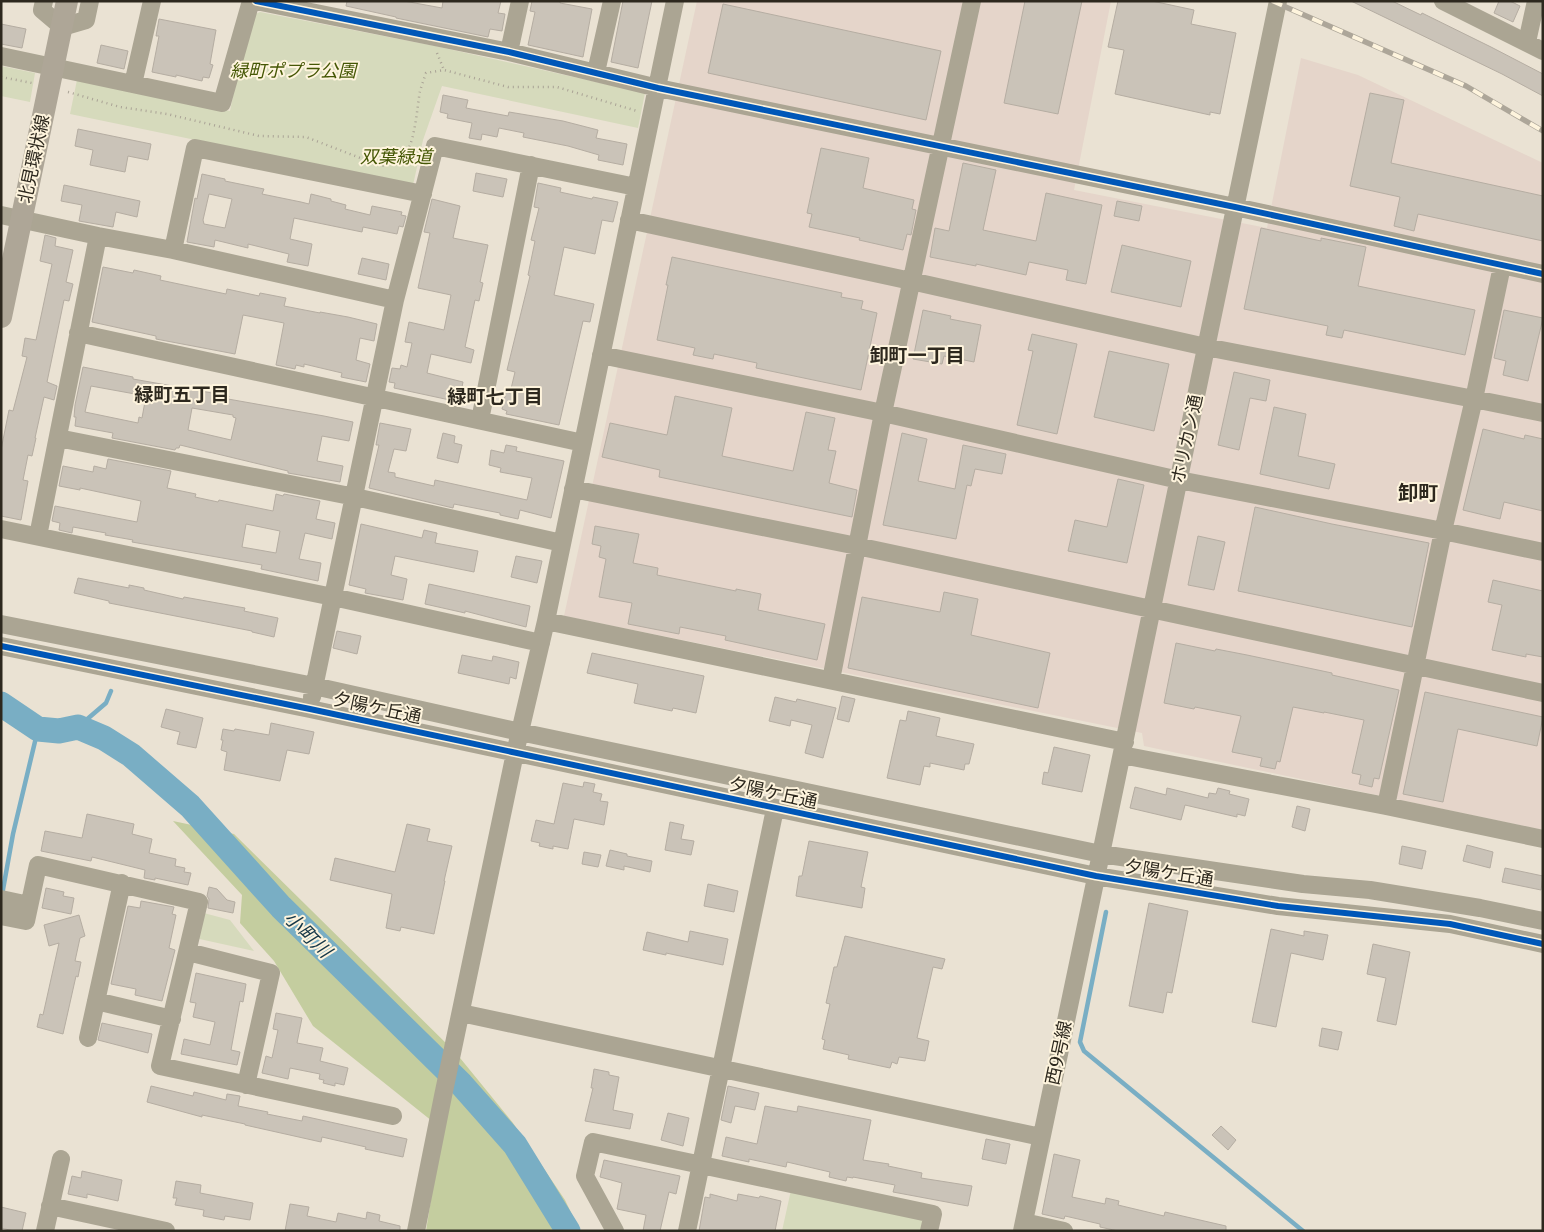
<svg xmlns="http://www.w3.org/2000/svg" width="1544" height="1232" font-family="Merriweather,'Noto Sans JP',serif">
<style>
.commercial{fill:#e5d5ca}
.green{fill:#d6dabc}
.forest{fill:#c4cd9f}
.lines{fill:none;stroke-linecap:round;stroke-linejoin:round}
.stream{stroke:#79aec4;stroke-width:4.5}
.river{stroke:#79aec4;stroke-width:25}
.building{fill:#cac3b8;stroke:#b5ada2;fill-rule:evenodd}
.path{stroke:#a9a295;stroke-width:2.5;stroke-dasharray:1 4;stroke-linecap:butt}
.minor{stroke:#aba593;stroke-width:18}
.major{stroke:#aea697;stroke-width:22}
.rail-casing{stroke:#ada699;stroke-width:5.5}
.rail{stroke:#fef4dd;stroke-width:4;stroke-dasharray:11;stroke-linecap:butt}
.cycleway-casing{stroke:#fef4dd;stroke-width:9}
.cycleway{stroke:#0057b8;stroke-width:6}
.labels{text-anchor:middle;stroke-width:4;stroke-linejoin:round;paint-order:stroke}
.park-label{font-size:18px;font-style:italic;fill:#455705;stroke:#fef4dd}
.street-label{font-size:18px;fill:#2d281e;stroke:#fef4dd}
.neighbourhood-label{font-size:19px;font-weight:bold;fill:#2d281e;stroke:#fef4dd}
.water-label{font-size:19px;font-style:italic;fill:#143748;stroke:#fef4dd}
.quarter-label{font-size:20px;font-weight:bold;fill:#2d281e;stroke:#fef4dd}
</style>
<rect width="100%" height="100%" fill="#eae2d3"/>
<path class="commercial" d="M697 1H1111L1074 190 1267 228 1301 58 1358 75 1543 163V830L1144 746 1142 733 564 616Z"/>
<path class="green" d="M260 12 435 46 645 93 638 128 442 86 423 140 413 185 70 114 77 80 230 111 249 17Z
M1 66 35 73 30 102 1 96Z
M200 912 230 920 254 951 195 938Z
M791 1190 922 1218 925 1231H782Z"/>
<path class="forest" d="M173 821 234 834 456 1053 513 1123 565 1200 580 1231H426L442 1129 313 1026 274 961 240 923 242 895Z"/>
<g class="lines">
<path class="stream" d="M78 727 106 703 111 691
M2 895 13 834 38 729
M1106 912 1080 1042 1084 1051 1303 1231"/>
<path class="river" d="M1 704 38 729 59 731 78 727 104 738 131 755 190 806 281 907 461 1084 515 1145 568 1231"/>
</g>
<path class="building" d="M347 1H404L442 8 443 1H501L498 13 505 14 502 31 490 29 488 37 396 18V17L346 6Z
M532 1H560V3L592 9 583 57 528 45 535 12 530 11Z
M623 1H652L638 68 611 62Z
M1025 1H1082L1058 114 1004 103Z
M1118 1H1152L1194 10 1191 24 1236 33 1220 114 1210 112V115L1115 94 1124 50 1108 47Z
M1351 1H1392L1421 15 1422 13 1491 47 1543 74V96L1502 74Z
M1499 1H1510L1520 6 1513 22 1494 13Z
M723 4 941 51 926 120 708 73Z
M159 19 216 30 210 64 213 65 209 78 203 77 202 81 176 75V77L152 72 159 36H156Z
M1 24 26 29 22 48 1 44Z
M101 45 128 51 124 69 97 63Z
M1370 93 1404 100 1391 163 1543 196V241L1418 214 1414 231 1394 226 1400 197 1350 186Z
M443 95 468 100 466 108 508 116 509 112 563 121 598 130 596 138 627 144 623 165 598 160 599 155 568 146 523 137 524 133 499 128 497 137 482 134 481 140 469 138 472 123 447 118 448 114 440 112Z
M78 129 151 144 148 160 128 156 125 172 90 165 93 150 75 146Z
M821 148 869 158 863 188 914 200 912 209 916 210 911 235 907 234 903 250 859 240 860 238 809 227 812 214 807 213Z
M963 163 996 170 983 230 1036 241 1046 193 1102 205 1086 284 1066 280 1068 270 1029 262 1026 275 976 264V266L930 257 935 228 949 231Z
M476 173 507 179 503 197 473 191Z
M202 174 225 179V181L264 189 262 194 301 202 309 204 311 194 331 199V201L346 205 345 209 370 215 372 206 402 212 401 215 406 216 403 227 399 226 397 234 363 227 362 232 294 218 290 239 312 244 308 266 287 262 289 254 248 244V248L215 240 214 247 187 242 195 198 197 199ZM209 194 232 199 225 228 204 224 203 220Z
M538 183 561 188 560 192 592 199 593 197 618 202 613 222 602 220 595 254 564 247 554 295 594 304 590 322 583 321 559 425 506 414 507 411 502 409 506 392 510 393 515 372 507 370 530 276 528 275 535 241 531 240 539 208 534 207Z
M64 185 140 201 137 217 116 212 113 227 79 221 82 205 61 201Z
M432 199 460 206 453 238 488 245 480 282 483 283 479 301 475 300 465 347 474 350 471 363 431 354 427 373 463 382 459 402 394 388 395 383 389 382 392 368 400 369 401 365 407 367 412 343 405 342 409 322 444 330 451 295 418 288 430 233 424 232Z
M1117 201 1142 206 1139 221 1114 216Z
M1261 228 1321 241V238L1366 247 1358 286 1475 310 1465 355 1344 330 1342 338 1326 335 1328 326 1244 309Z
M45 235 56 238 55 246 73 250 66 282 73 284 69 301 64 300 47 382 57 386 54 400 44 397 35 438H36L32 456 28 455 23 480 28 481 21 520 1 516V450L9 410 13 411 27 357 22 356 25 338 36 340 52 264 40 261Z
M1122 245 1191 261 1181 307 1111 292Z
M672 257 842 293 841 297 863 301 861 309 877 313 861 390 756 368 757 363 714 354 713 359 693 355 695 348 657 340 668 285H666Z
M362 258 389 264 386 280 358 274Z
M103 267 133 273 134 270 161 276 160 280 226 294 227 289 259 296 260 293 286 298 284 306 320 313V312L348 317 377 324 374 341 360 338 356 360 370 364 366 382 341 377 342 373 304 364V367L296 365 295 369 276 365 284 323 243 315 235 354 156 339V336L92 322Z
M923 310 951 316 950 319 981 325 974 362 944 356 942 364 913 359Z
M1504 310 1543 318 1528 381 1503 375 1506 361 1494 358Z
M1032 334 1077 344 1057 434 1017 425 1033 351 1028 350Z
M1109 351 1169 364 1154 431 1094 417Z
M83 367 133 377V379L229 396 228 399 324 416 353 422 349 441 322 436 317 461 343 466 340 482 288 473V471L180 445 179 448H176L175 450 112 438 113 433 75 426 76 417H74L75 405ZM91 386 146 396 142 418 139 417 138 423 85 412ZM192 408 233 415V417L236 418 231 440 188 430Z
M1234 372 1270 380 1266 401 1250 398 1239 450 1218 445Z
M675 396 732 408 722 456 793 471 806 412 835 418 828 450 836 451 829 483 857 490 852 517 659 477 660 470 602 457 610 423 667 435Z
M1274 407 1306 414 1298 456 1335 464 1329 489 1260 474Z
M380 423 411 429 406 451 394 449 388 472 395 473V477L434 486 435 480 527 500 532 478 500 472 501 468 489 465 491 450 504 453 506 445 517 447 516 451 564 461 551 518 520 510 518 519 500 515V513L454 504 453 508 369 488 379 445H376Z
M1483 429 1524 439 1525 435 1543 439V511L1504 502 1500 519 1463 510Z
M443 433 455 436 454 443 462 445 458 463 437 458Z
M902 433 927 439 918 481 955 489 963 445 1006 454 1002 474 975 469 971 486 967 485 956 539 883 525Z
M108 459 171 471 167 488 196 494 195 497 218 502 219 500 273 511 276 494 283 496 284 494 320 501 316 519 335 523 332 539 305 533 299 559 321 563 318 581 261 569 262 565 132 542 133 540 105 535 106 533 73 527 72 533 59 530 60 523 52 521 55 506 137 522 141 501 80 488V490L59 486 63 466 93 472 94 466 106 469ZM246 524 280 531 276 553 242 547Z
M1118 479 1144 485 1127 563 1068 551 1075 520 1107 527Z
M1255 507 1332 524 1429 543 1412 627 1238 591Z
M361 524 422 538 424 530 437 533 435 543 478 551 474 572 395 556 391 575 407 579 403 600 365 593 366 589 349 585Z
M595 526 639 534 633 563 658 568 657 575 736 591V589L761 594 758 610 825 624 817 660 725 640 726 636 680 627 679 634 628 624 632 603 599 597 606 559 599 557 601 546 592 544Z
M1198 536 1225 542 1214 590 1188 585Z
M516 556 542 561 537 583 511 577Z
M78 578 129 588V585L144 588V590L183 599 184 597 245 608 244 611 278 618 274 637 252 632V631L109 603V601L74 593Z
M1493 580 1543 591V657L1526 654V657L1492 650 1502 605 1488 602Z
M429 584 530 606 526 627 465 611V613L425 604Z
M944 592 978 599 971 635 1050 653 1038 708 848 668 862 597 940 612Z
M337 631 361 636 357 654 333 648Z
M1176 643 1215 651 1216 649 1247 655 1332 673V675L1399 690 1379 779 1374 778 1372 787 1359 784 1361 775 1352 773 1364 720 1324 712V713L1293 707 1280 762 1277 761 1275 769 1260 766 1262 758 1232 752 1241 716 1195 707 1194 709 1164 703Z
M592 653 704 676 696 713 673 708 672 711 634 703 638 684 587 673Z
M462 655 492 661 493 656 519 662 516 679 510 677 509 684 458 673Z
M1425 692 1543 717 1537 746 1458 729 1443 802 1403 794Z
M842 696 855 699 849 722 837 719Z
M775 697 796 702 797 699 836 708 823 758 805 753 812 725 791 720 790 726 769 721Z
M166 709 203 718 196 748 177 744 180 732 161 727Z
M908 711 940 718 936 736 974 744 969 764H965L964 770 930 763V767L924 766 920 785 887 778 900 720 906 721Z
M271 723 314 732 309 754 287 750 280 781 224 770 227 752 221 750 223 740H221L223 729 234 731 235 729 269 735Z
M1054 747 1090 755 1082 792 1042 784 1044 772 1048 773Z
M584 782 595 784 593 792 602 794 600 801 608 802 604 825 574 819 568 849 553 846V849L539 846 540 843 531 841 536 820 554 824 563 783 583 787Z
M1135 787 1166 795 1167 788 1208 798 1209 793 1216 794 1218 788 1230 791 1229 794 1249 799 1245 816 1237 814V817L1185 805 1181 820 1130 808Z
M1297 806 1310 809 1305 831 1292 827Z
M87 814 134 824 132 834 152 839 149 853 176 859 175 866 185 868 184 872 191 873 188 885 155 878V880L144 878 145 870 92 857 91 861 41 851 45 831 82 838Z
M670 822 684 825 681 839 694 841 691 855 665 850Z
M407 824 430 829 427 841 452 846 444 881H445L434 934 401 927 400 931 386 928 392 894 330 880 335 858 395 872Z
M809 841 868 852 861 887 865 888 862 908 796 896 799 876H802Z
M1467 845 1493 852 1490 868 1463 861Z
M1402 846 1426 851 1422 869 1399 864Z
M610 850 627 854V856L652 861 650 872 624 866V870L606 866Z
M584 852 601 855 598 867 582 864Z
M1505 868 1543 876 1541 890 1502 882Z
M708 884 738 891 734 912 704 906Z
M209 887 217 889 227 900 235 902 233 913 208 908 209 899 207 896Z
M46 888 64 892 63 896 74 898 71 914 42 908Z
M141 901 174 907 172 914 176 915 169 948 175 950 162 1001 135 995 136 989 111 984 128 906 140 908Z
M1149 903 1188 911 1172 993 1167 992 1163 1013 1129 1006Z
M79 915 85 936 80 938 75 961 81 962 78 977 76 976 63 1034 37 1027 40 1014 43 1015 59 943 49 946 44 925Z
M1271 929 1304 936V931L1328 935 1323 960 1291 953 1276 1027 1252 1022Z
M690 931 728 939 723 965 666 953V955L643 950 647 932 688 942Z
M845 936 945 959 942 969 933 967 917 1038 929 1041 925 1061 899 1057 897 1064 892 1062 890 1068 848 1059 849 1055 823 1049 825 1040 822 1039 830 1004 826 1003 834 967H837Z
M1373 944 1410 952 1396 1025 1377 1021 1386 978 1367 974Z
M196 973 246 984 243 1002 240 1001 231 1050 240 1052 237 1065 181 1054 184 1039 210 1045 215 1022 193 1017 196 1003 190 1002Z
M276 1013 302 1018 297 1043 323 1048 320 1061 348 1068 344 1085 335 1083V1086L323 1083 324 1080 319 1079 320 1074 290 1068 288 1079 262 1073 266 1056 272 1058 278 1030 273 1029Z
M102 1023 152 1034 148 1053 98 1040Z
M1322 1028 1342 1032 1338 1050 1319 1046Z
M594 1069 609 1072V1075L619 1077 613 1110 633 1114 630 1129 585 1121 593 1088H591Z
M151 1086 193 1096 194 1092 226 1100 227 1094 240 1096 238 1106 268 1112 267 1114 302 1121 303 1116 407 1139 403 1157 365 1149 366 1147 322 1137 321 1142 245 1125V1124L202 1115V1117L147 1102Z
M728 1086 759 1093 755 1110 735 1106 731 1123 721 1120Z
M765 1106 797 1112 798 1106 871 1120 863 1160 889 1164 888 1166 922 1173 921 1178 972 1186 968 1206 893 1192 895 1185 853 1177V1178L847 1177 846 1181 829 1177 830 1172 787 1162 786 1167 749 1159V1162L722 1156 726 1137 757 1144Z
M668 1113 689 1118 683 1146 661 1140Z
M1221 1126 1236 1140 1228 1150 1212 1135Z
M986 1139 1010 1144 1006 1164 982 1159Z
M1054 1154 1080 1160 1072 1197 1105 1204 1106 1198 1119 1201 1118 1205 1164 1216 1165 1212 1226 1226V1231H1118L1100 1227V1224L1065 1216 1064 1219 1042 1214Z
M604 1160 680 1176 676 1194 669 1192 660 1231H643L646 1215 617 1209 622 1183 600 1177Z
M82 1171 122 1180 118 1201 87 1194V1198L68 1194 72 1176 81 1178Z
M176 1181 201 1185 200 1193 253 1203 250 1220 225 1216 224 1220 203 1216 204 1210 175 1205 177 1198H173Z
M710 1194 737 1201 738 1194 759 1198 760 1196 781 1201 775 1231H699L705 1197 710 1198Z
M290 1204 309 1207 307 1216 336 1222 338 1213 366 1219 367 1212 380 1215 379 1221 400 1226V1231H285Z
M1 1207 26 1213 22 1231H14L1 1228Z"/>
<g class="lines">
<path class="path" d="M437 53 444 70
M1 77 32 83
M68 92 120 107 167 114 259 136 306 137 381 166C389 164 396 163 402 158 415 148 417 107 420 91 422 85 424 79 426 73L444 70 508 87H557L637 111"/>
<path class="minor" d="M44 1 42 10 62 27 86 20 90 1
M256 1 509 52 658 88 1235 207 1543 274
M1443 1 1543 51
M1527 42 1536 1
M509 52 520 1
M1 56 222 103 251 1
M596 72 612 1
M133 84 152 1
M1 215 98 236 173 250 395 300
M629 220 911 281 1206 347 1474 399 1543 413
M173 250 195 148 423 194
M78 333 583 443
M601 355 883 413 1179 480 1443 531 1543 552
M480 420 531 165
M58 438 355 497 562 543
M573 489 857 546 1543 693
M1 529 333 597 541 643
M38 536 98 236
M546 621 1125 742
M1 624 314 686 520 732 1101 854 1303 884 1370 890 1480 908 1543 921
M1 646 310 709 1096 876 1278 906 1450 924 1543 944
M831 680 883 413 972 1
M312 697 395 300 435 146 636 187
M1122 755 1386 806 1543 839
M1386 806 1443 531 1474 399 1502 266
M1 899 29 905
M1 916 26 921 38 865 199 902 160 1066 393 1116
M188 952 271 973 246 1085
M96 1001 172 1019
M461 1013 1041 1137
M88 1038 122 883
M50 1206 166 1231
M1024 1222 1064 1231
M45 1231 61 1159
M416 1231 443 1096 515 753 546 621 675 1
M615 1231 585 1176 593 1142 933 1214 929 1231
M687 1231 775 809
M1022 1231 1107 825 1278 1"/>
<path class="major" d="M1 317 67 1"/>
<g class="rail-casing">
<path id="rail" d="M1272 1 1466 86 1543 131"/>
</g>
<use href="#rail" class="rail"/>
<g class="cycleway-casing">
<path id="cycleway" d="M256 1 509 52 658 88 1235 207 1543 274
M1 646 310 709 1096 876 1278 906 1450 924 1543 944"/>
</g>
<use href="#cycleway" class="cycleway"/>
</g>
<g class="labels">
<g class="park-label">
<text x="293" y="77">緑町ポプラ公園</text>
<text x="396" y="163">双葉緑道</text>
</g>
<g class="street-label">
<text transform="translate(34 159) rotate(-78)" y="6">北見環状線</text>
<text transform="translate(1187 439) rotate(-78)" y="6">ホリカン通</text>
<text transform="translate(377 708) rotate(12)" y="6">夕陽ケ丘通</text>
<text transform="translate(773 793) rotate(12)" y="6">夕陽ケ丘通</text>
<text transform="translate(1169 873) rotate(9)" y="6">夕陽ケ丘通</text>
<text transform="translate(1059 1053) rotate(-78)" y="6">西9号線</text>
</g>
<g class="neighbourhood-label">
<text x="917" y="362">卸町一丁目</text>
<text x="182" y="401">緑町五丁目</text>
<text x="495" y="403">緑町七丁目</text>
</g>
<g class="water-label">
<text transform="translate(308 934) rotate(44)" y="7">小町川</text>
</g>
<g class="quarter-label">
<text x="1418" y="500">卸町</text>
</g>
</g>
<rect width="1544" height="1232" fill="none" stroke="#2d281e" stroke-width="5"/>
</svg>
